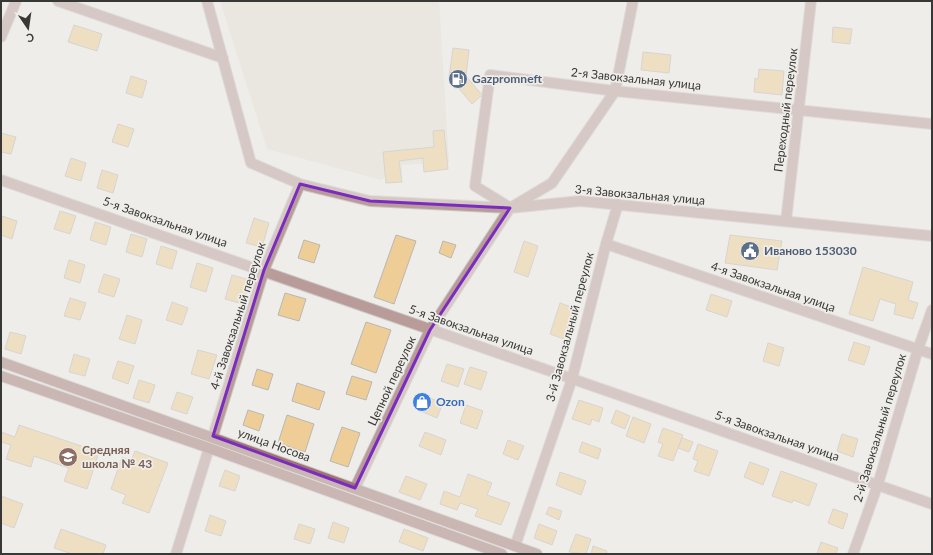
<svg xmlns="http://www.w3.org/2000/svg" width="933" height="555" font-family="Lato,sans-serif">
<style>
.built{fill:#e5dfd5}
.building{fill:#eece96;stroke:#b9b7b3}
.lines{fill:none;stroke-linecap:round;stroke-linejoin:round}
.minor-casing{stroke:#cac9c5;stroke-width:12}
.secondary-casing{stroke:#cac9c5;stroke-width:12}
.minor{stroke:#b99b9a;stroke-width:10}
.secondary{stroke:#9e7372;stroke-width:10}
.marked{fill:none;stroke:#7b2cbf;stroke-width:3;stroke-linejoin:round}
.labels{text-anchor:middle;stroke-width:3.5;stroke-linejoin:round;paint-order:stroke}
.service-label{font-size:12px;font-weight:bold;fill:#4e5e75;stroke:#efede9;text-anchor:start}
.street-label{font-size:12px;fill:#383836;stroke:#efede9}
.shop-label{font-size:12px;font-weight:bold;fill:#366cbe;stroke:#efede9;text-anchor:start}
.education-label{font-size:12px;font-weight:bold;fill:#785e54;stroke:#efede9;text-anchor:start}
</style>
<rect width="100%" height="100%" fill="#efede9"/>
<path class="built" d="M220 1H439L449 162 402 165V175L386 176 381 180 267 149Z"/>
<path class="building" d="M74 25 102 34 97 51 68 42Z
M833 27 852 29 850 44 832 42Z
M453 48 469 50 466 76 482 95 472 104 449 77Z
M643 52 671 55 669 73 641 70Z
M759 69 784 71 782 95 754 92 755 78 758 79Z
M131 76 147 81 142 98 126 93Z
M118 124 134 129 128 147 112 142Z
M444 130 448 169 424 172 423 158 399 161 402 182 386 183 383 152 434 147 433 131Z
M1 133 16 137 11 154 1 152Z
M71 158 86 163 81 181 65 176Z
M102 170 118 175 113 193 97 188Z
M60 211 76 216 70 234 54 229Z
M2 216 17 221 12 239 1 235Z
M254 218 269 223 262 247 246 243Z
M95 222 111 227 106 245 90 240Z
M131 234 147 239 142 257 126 252Z
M396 235 416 241 394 304 374 297Z
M730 235 782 241 777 270 725 263Z
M304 240 320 245 314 263 298 258Z
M443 241 456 245 451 258 439 253Z
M524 241 538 246 528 277 514 272Z
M161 246 177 251 172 269 156 264Z
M69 260 85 265 80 283 64 278Z
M197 263 213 268 206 292 190 287Z
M863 267 913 282 908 300 918 303 913 319 894 314 896 304 880 299 873 321 849 314Z
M104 274 120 279 114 297 98 292Z
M232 275 250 280 243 304 225 299Z
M285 293 306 299 299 321 278 315Z
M711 294 732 301 727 317 706 310Z
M70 298 86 303 80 320 64 316Z
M172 302 188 308 182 325 166 320Z
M560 303 574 308 564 339 550 334Z
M127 315 142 320 135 344 119 339Z
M366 322 391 330 376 373 351 364Z
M10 332 26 336 21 354 5 349Z
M854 342 870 347 864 365 848 360Z
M768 343 784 348 779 366 763 361Z
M198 350 217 355 209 379 191 374Z
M74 354 90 359 85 376 69 372Z
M118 361 134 366 128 384 112 378Z
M447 364 464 369 458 387 441 381Z
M470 367 487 372 481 390 464 384Z
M257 369 273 374 268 390 252 385Z
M352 376 372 382 366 400 346 394Z
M139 380 155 385 149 403 133 398Z
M297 383 325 392 319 410 292 401Z
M177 392 193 397 187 414 171 409Z
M421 395 443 403 437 418 416 409Z
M579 400 603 408 599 422 592 419 590 425 572 419Z
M466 405 483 411 477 429 460 423Z
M248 410 264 415 259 431 243 425Z
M616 410 630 416 625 429 611 423Z
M287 415 314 424 305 452 278 443Z
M633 417 651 424 644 443 626 436Z
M19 425 99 452 87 489 64 481 69 468 34 456 31 467 6 459 11 445 1 442V432L15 437Z
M342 427 360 433 348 467 330 461Z
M663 428 683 435 673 461 658 456 663 444 658 442Z
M425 432 446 440 441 455 419 446Z
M842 434 858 439 853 457 837 451Z
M682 438 693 442 689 452 678 448Z
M508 440 524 446 518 460 503 454Z
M582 442 601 449 598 459 579 452Z
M698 444 718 451 709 476 694 471 698 461 693 459Z
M135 451 168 463 149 513 122 503 126 495 111 489 122 457 131 461Z
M750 462 769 469 763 485 744 477Z
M225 470 240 476 235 491 219 486Z
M781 471 817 484 809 506 793 500 792 503 772 496Z
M560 472 586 481 581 495 556 485Z
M468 474 492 483 487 495 510 503 501 525 475 516 478 509 460 503 457 510 440 504 444 491 460 497Z
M406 476 427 484 420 500 399 492Z
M1 496 23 504 14 528 1 523Z
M549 507 562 511 559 520 546 514Z
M833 509 848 514 843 529 828 523Z
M210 515 226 521 221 536 205 531Z
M333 522 349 528 344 543 328 538Z
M299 524 315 529 310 544 294 539Z
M539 524 557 531 552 545 534 538Z
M61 529 106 545 103 554H72L54 548Z
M404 529 428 538 423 551 399 542Z
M576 534 591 539 586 554 569 552Z
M821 542 838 548 836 554H817Z
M593 546 607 551 606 554H591Z"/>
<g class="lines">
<g class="minor-casing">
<path id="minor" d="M58 1 223 58
M207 1 251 163 300 184 370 201 510 208 580 201 932 236
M1 37 16 1
M1 180 932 504
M509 207 475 186 490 75 615 91 932 124
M786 221 811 1
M606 244 932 354
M213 436 264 270 300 184
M355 488 430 330 510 208 552 183 615 91 633 1
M515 546 572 379 606 244 618 204
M176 554 209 448
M853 554 878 484 918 349 932 310"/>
</g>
<g class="secondary-casing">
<path id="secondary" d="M1 362 537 554
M1 376 209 448 502 554"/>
</g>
<use href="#minor" class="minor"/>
<use href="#secondary" class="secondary"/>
</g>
<path d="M0 0H933V555H0ZM300 184 370 201 510 208 430 330 355 488 213 436 264 270Z" fill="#efede9" fill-opacity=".55" fill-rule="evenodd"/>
<path class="marked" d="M300 184 370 201 510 208 430 330 355 488 213 436 264 270Z"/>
<defs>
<g id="fuel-disc" transform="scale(1)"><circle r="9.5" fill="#5c6f8a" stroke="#efede9"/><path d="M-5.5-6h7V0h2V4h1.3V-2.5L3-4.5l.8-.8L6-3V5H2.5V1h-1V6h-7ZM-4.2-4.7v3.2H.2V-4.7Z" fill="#fff"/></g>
<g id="civic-disc" transform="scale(1)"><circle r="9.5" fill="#5c6f8a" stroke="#efede9"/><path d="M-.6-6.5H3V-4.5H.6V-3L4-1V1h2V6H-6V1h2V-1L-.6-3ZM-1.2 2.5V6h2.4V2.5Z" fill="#fff"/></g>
<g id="shop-disc" transform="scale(1)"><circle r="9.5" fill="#3f7fe0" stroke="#efede9"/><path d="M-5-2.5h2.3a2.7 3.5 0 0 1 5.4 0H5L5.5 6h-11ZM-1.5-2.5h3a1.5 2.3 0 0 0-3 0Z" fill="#fff"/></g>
<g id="school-disc" transform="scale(1)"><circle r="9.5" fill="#8d6e63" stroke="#efede9"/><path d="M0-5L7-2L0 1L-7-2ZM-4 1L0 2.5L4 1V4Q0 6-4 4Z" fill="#fff"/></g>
</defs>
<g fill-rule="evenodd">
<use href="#fuel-disc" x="458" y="79"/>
<use href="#civic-disc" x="750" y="251"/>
<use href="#shop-disc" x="422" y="402"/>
<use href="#school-disc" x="68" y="457"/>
</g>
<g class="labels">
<g class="service-label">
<text x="472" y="83">Gazpromneft</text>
<text x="764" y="255">Иваново 153030</text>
</g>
<g class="street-label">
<text transform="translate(636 79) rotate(6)" y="4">2-я Завокзальная улица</text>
<text transform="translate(786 110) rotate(-83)" y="4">Переходный переулок</text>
<text transform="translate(640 195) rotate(5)" y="4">3-я Завокзальная улица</text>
<text transform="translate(165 222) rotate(19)" y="4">5-я Завокзальная улица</text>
<text transform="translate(773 287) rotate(19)" y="4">4-я Завокзальная улица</text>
<text transform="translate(238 316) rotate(-72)" y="4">4-й Завокзальный переулок</text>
<text transform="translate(570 327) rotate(-75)" y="4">3-й Завокзальный переулок</text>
<text transform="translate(471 330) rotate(19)" y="4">5-я Завокзальная улица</text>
<text transform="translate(392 381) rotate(-65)" y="4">Цепной переулок</text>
<text transform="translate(880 428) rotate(-73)" y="4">2-й Завокзальный переулок</text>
<text transform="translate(777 436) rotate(19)" y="4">5-я Завокзальная улица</text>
<text transform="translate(274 445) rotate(20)" y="4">улица Носова</text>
</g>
<g class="shop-label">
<text x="436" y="406">Ozon</text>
</g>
<g class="education-label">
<text x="82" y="454">Средняя<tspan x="82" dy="14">школа № 43</tspan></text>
</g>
</g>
<rect width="933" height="555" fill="none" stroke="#383836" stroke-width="4"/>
<g transform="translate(28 28) rotate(167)" stroke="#efede9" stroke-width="3" paint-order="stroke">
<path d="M0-3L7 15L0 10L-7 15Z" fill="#383836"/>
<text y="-6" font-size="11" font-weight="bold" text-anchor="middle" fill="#383836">С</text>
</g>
</svg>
